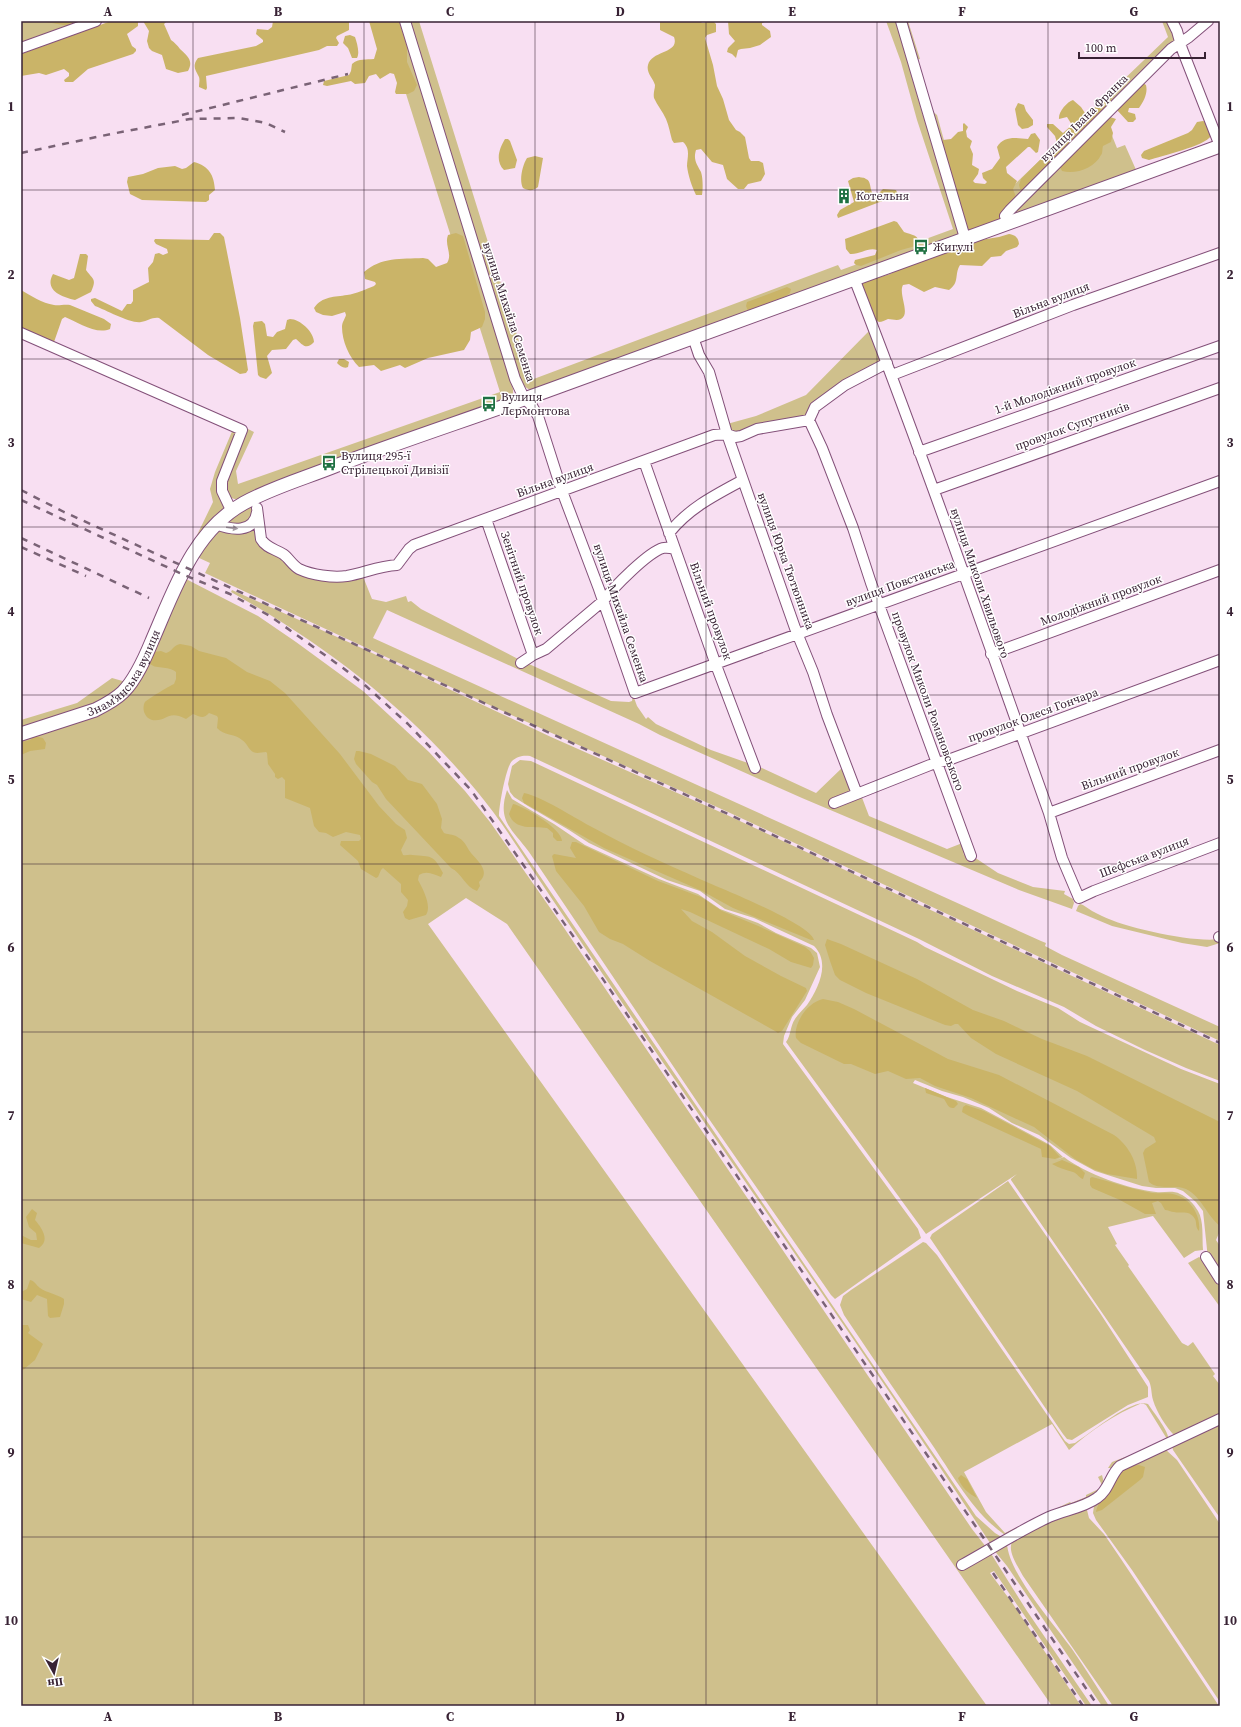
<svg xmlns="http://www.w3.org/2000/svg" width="1241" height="1727" font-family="'Source Serif 4',serif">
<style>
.green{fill:#cfc08c}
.forest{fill:#cab468}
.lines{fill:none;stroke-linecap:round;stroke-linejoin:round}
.minor-casing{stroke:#835079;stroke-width:12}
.tertiary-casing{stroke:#835079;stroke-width:15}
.minor{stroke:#fff;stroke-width:10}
.tertiary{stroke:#fff;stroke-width:13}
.rail{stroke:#7a6376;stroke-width:2.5;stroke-dasharray:7 7;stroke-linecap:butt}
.oneway{fill:#a59ca4}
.grid{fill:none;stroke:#382234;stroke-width:1;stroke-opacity:0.55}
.labels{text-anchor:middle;stroke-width:3;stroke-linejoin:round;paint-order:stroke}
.street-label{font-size:12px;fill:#382234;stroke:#fff}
.poi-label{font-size:12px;fill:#382234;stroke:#fff;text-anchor:start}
.neatline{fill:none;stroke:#382234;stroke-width:1.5}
.grid-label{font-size:13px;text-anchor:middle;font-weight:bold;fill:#382234}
</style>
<rect width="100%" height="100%" fill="#f8dff2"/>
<path class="green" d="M21 21H88L21 45Z
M383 21H401L513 389V397L238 500 228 497 225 482 248 429 254 432 236 471 238 484 500 392Z
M410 21H419L531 380 838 265 841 270 953 229 917 120 901 62 886 21H896L921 109 959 228V235L534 390C525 390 523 384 520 377Z
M904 21H908L920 59 916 60Z
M1162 21H1169L1178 42 1003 220 969 230 967 229 931 110 937 115 965 217 988 210 1168 37Z
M1105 118 1117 148 1125 145 1137 172 1013 218 1010 213Z
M870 330 880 359 879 363 807 417 741 434 730 432 727 424 756 416 806 395Z
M233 429 237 433 220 480 224 504 223 512 184 562 213 502 210 489 215 472Z
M252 505 259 541 298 570 362 574 372 599 386 602 406 596 408 602 411 601 421 609 520 660 611 701 629 702 632 701 633 695 637 706 646 719 648 717 656 724 711 750 762 768 816 793 844 766 861 795 869 816 947 849 965 842V853L963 854 977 859 998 873 1033 887 1065 891 1064 894 1073 899 1074 903 1072 909 1019 890 802 798 660 735 639 724 387 610 373 638 1041 941 1046 943 1045 946 1062 955 1220 1027V1041L728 812 496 708 205 573 210 563 197 557 226 520Z
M186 579 258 616 296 642 363 691 429 752 465 791 490 822 560 922 972 1529 990 1552 1027 1611 1092 1706H1086L994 1571 990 1573 1013 1604 1081 1706H1052L507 924 466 898 428 924 987 1706H21V738L90 716 148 659Z
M232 590 355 645 551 737 727 815 1220 1045V1081L1186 1068 1145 1050 1096 1026 1064 1007 992 976 919 939 530 756C524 755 517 756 512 761 506 767 499 806 499 816L976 1516 995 1533 1005 1539 992 1546C891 1392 786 1241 682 1090 636 1024 591 957 546 890 523 856 502 821 475 789 407 707 324 644 231 592Z
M112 678 126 682 104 701 21 730V720L77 703Z
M520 760 531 761 917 942 925 947 1017 991 1058 1008 1080 1022 1181 1069 1220 1084V1231L1216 1240 1220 1246V1275L1208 1259 1203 1211 1196 1202 1183 1191 1175 1188H1156L1142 1186 1095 1171 1071 1158 1039 1135 1012 1123 989 1108 963 1097 942 1091 915 1080 913 1083 947 1097 981 1108 1041 1140 1050 1145 1063 1157 1056 1160 1064 1157C1086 1174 1128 1189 1156 1192 1163 1193 1173 1190 1180 1194 1187 1197 1194 1204 1198 1211 1204 1221 1202 1238 1203 1250L1195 1251 1184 1258 1153 1216 1108 1227 1117 1244 1115 1245 1129 1265 1128 1266 1182 1343 1188 1346 1193 1342 1215 1374 1213 1376 1220 1385V1416L1175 1436C1166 1427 1157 1413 1153 1400 1151 1393 1152 1388 1149 1381L1011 1180V1179L1017 1174 926 1234 786 1042C791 1036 790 1026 795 1019 798 1014 803 1010 807 1005 818 989 831 963 814 946L754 918 725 909 700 891 667 880 589 843 569 830 528 806 514 797 510 792 508 784 512 766Z
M507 790 512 799 554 824 585 845 659 879 698 894 720 909 758 923 776 933 811 948 817 953 820 967 805 1000 792 1017 784 1036 783 1044 918 1229 921 1238 835 1299 831 1295 700 1106 529 852C511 828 497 821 507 790Z
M1080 904 1083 905C1089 909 1095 913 1102 916 1126 928 1194 943 1220 939V943L1207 947 1182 943 1112 926 1076 911 1078 906Z
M1008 1181 1100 1313 1148 1387V1397L1128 1405 1072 1440 1067 1439 1063 1434 930 1238 932 1234Z
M923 1242 926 1243 937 1255 1065 1441 1069 1444 1075 1443C1090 1434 1131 1398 1148 1404 1154 1413 1169 1431 1169 1441L1112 1468H1108L1112 1462 1157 1445 1167 1439 1146 1405 1142 1403C1115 1414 1090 1431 1069 1450L1052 1424 964 1472 986 1512 1005 1533 1070 1502 1071 1503 1086 1497V1495L1103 1487 1098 1477 1102 1475 1105 1487 1101 1493 1090 1500 1050 1515 1014 1533 1005 1535C973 1513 953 1475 931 1443 902 1401 873 1358 844 1315L840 1305 843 1296 851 1290Z
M1199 1257 1206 1261 1220 1282V1307L1188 1263Z
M1220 1422V1518L1173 1450 1172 1446Z
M1165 1449 1177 1460 1220 1524V1702L1132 1570 1096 1520 1093 1513 1094 1506 1115 1475 1125 1466Z
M1083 1508 1087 1510 1089 1518 1104 1534 1121 1559 1219 1706H1113L1023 1576C1018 1566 1006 1551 1013 1540L1035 1527Z
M1007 1543C1008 1573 1054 1624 1072 1649 1085 1668 1097 1687 1109 1706H1102L1007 1566 993 1549Z"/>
<path class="forest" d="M40 21H86L69 26Z
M111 21H138V26L127 34 132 46 136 49V51L133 54 88 69 73 82H65L64 80 69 76V73L64 69 46 75 39 73 21 76V54Z
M143 21H167L164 24 171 40C175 43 177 45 180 49 187 56 194 60 188 71L178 73 166 69 162 55 152 51 149 48 147 41 149 31Z
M273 21H349V30L337 36 336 38 339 43 337 46H327L319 50 206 76 207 88 206 90 199 87C199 83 200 80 199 77 195 69 192 66 198 58L256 46 263 42V40L256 34 257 29 268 30 272 27Z
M369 21H399L407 47V62L417 85 414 91 408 94H396L395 92 397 83 394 74 390 73 380 79 376 74 369 76 365 83 355 84 351 81 327 86 323 85 324 81 349 75 351 71 352 64C359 58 366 60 374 59L377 49Z
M660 21H697L703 23 713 21 716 24V32L707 35 705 38 713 65 717 86 723 99 729 120 736 130 740 132 745 137 749 158 751 161H759L763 163 765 174 761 181 748 184 744 189H738L727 179 723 165 712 162 701 149 696 150C693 160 697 164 701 172 703 178 703 189 702 195H696C692 187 688 175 687 166 687 158 691 149 683 142L674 143 672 140C670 133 669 126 666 119 663 112 657 105 654 98 653 93 655 89 655 85 653 78 646 73 648 65 652 50 680 54 674 37L660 30Z
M728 21H767L762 23V25L770 31 771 37 760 45 750 48 741 49 738 50 736 58 732 54 727 52 728 48 735 41 729 34Z
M350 35 355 37C357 43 360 53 357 58H352L348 48 343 43 345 36Z
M1143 83 1146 85C1148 93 1144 101 1139 108H1129L1128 112 1135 114 1136 119 1133 122H1128L1117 110Z
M1108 98 1111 100V102L1048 164C1044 171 1039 173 1034 178 1031 183 1028 187 1023 191L1020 189 1019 185 1021 179 1057 143 1055 136 1047 127V124H1053L1063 133 1072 125 1067 117 1059 119C1058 112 1067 102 1073 100L1081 107 1087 116Z
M1018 103 1024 105 1026 111 1033 120V125L1028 128 1022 129 1018 125 1015 109Z
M1110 117 1116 119 1111 127 1113 133 1111 142 1103 146C1102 149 1103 153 1101 155 1095 168 1075 175 1062 171L1060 167Z
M1203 121 1206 122 1211 136C1205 146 1161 156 1149 160L1142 158 1141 155 1144 151 1188 133 1192 130 1197 122Z
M964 123 968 127 966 131 967 137 972 141 970 147 973 154 972 165 979 169 978 174 973 181 975 183 985 184 987 182 983 178 982 173 992 169 1000 158 997 147C1004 135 1017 138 1028 139L1031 134 1035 133 1040 140 1038 152 1036 153 1030 147H1028L1006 167 1007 173 1017 181 1013 189 1016 197 1000 220 972 230H969L966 225 942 143 943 140 951 139 958 132 963 131V124Z
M505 139H508L510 141 517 160 515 168 504 170C495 161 499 149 505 139Z
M535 156 543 158 538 187C533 191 529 191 523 188 519 181 522 166 527 158Z
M194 162C209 166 214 175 215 190L209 195V200L206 202 142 200 130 194 127 182 128 177 143 174 158 168 175 166 182 169 186 168Z
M859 177C862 178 864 177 866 179 872 181 869 191 874 195L879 193 883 189 896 190 898 195 838 218 837 215 840 210 854 202 848 181 853 178Z
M894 221 897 222 904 232C912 235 920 235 919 245L901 250 861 266 856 265 854 263 855 260 875 255 877 250C868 247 859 255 850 254L846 249 845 239Z
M214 233H220L224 237 240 318 248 370 246 373 240 374 208 355 159 318C152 317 148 321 141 322 131 324 106 310 95 306L91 301V299L95 298 122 311 127 304H131L133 301V290L149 282 148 268 153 262 155 254 159 253 163 255 168 253 167 249 156 244 154 241 155 239 209 240Z
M456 233 463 236 485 312V319L482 327 471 332 470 340 464 350 428 358 405 368 400 365 381 371 374 365 359 367C349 357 342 341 342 327 342 322 345 319 346 315L345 312 332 316 323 315 316 312 314 308C322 296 335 297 347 295 356 294 366 289 374 286L376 284 375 282 365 279 364 272C381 257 401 259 423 258L428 259 436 267 447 263C453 254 444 245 448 235Z
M1009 234C1015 235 1018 237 1019 244L1017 247 1006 251 1001 256 991 257 982 266 960 265C954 275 960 282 949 290L935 287 924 292 909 284 903 285C898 294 911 314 901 319 897 321 892 319 888 319 885 320 882 322 879 322L873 318 861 283 890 274 905 266 941 253 965 248 980 240 999 237Z
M80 254H86L88 256 86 270C93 280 97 278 91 292L75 300C61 297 44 290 53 274L69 280 74 278Z
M787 287 791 289 790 293 786 296 748 311 746 306 747 302Z
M21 290C31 296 42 303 54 305 59 306 64 304 70 305L104 319 111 324 110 329C96 335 77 322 65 317L62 319 54 342 21 331Z
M290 319C300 319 314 332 314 342 306 351 302 344 296 339L293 340 286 349 272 350 267 356 272 373 266 379 260 377 258 375 253 326 254 322 262 321 265 324 267 336 273 337 277 332 285 329 287 320Z
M339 359H344L349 362 348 367C344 369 340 366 337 363Z
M180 644 191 646 199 651 226 658 247 672 270 681 285 693 340 754 379 806 396 824 405 830 407 838 401 850 403 855C406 856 409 854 412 855 432 857 433 854 443 873L441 877C433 874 427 870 419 875L418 880C423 889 432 906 426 915L409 920 405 918 403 912 407 906 408 900 401 892V884L383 868 381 870 378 877 376 878 361 869 358 861 340 845 341 841H359L361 839 360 835 346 832 333 837 326 833 319 832 314 826 310 808 285 798V780L282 777 278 779 275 777V774L268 764 267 753 266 752C262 752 257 754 253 752 248 749 247 743 242 740 234 733 224 736 217 728L218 718 217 716 209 713C204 719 200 717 193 714L186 719C167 709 168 722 152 720 149 719 146 717 145 714 143 711 143 705 145 702 148 699 169 686 174 684L176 679V672C168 665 155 670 149 663L154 652 161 651 166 653C172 652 173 645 180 644Z
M34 736 43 738 46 743 45 749 30 751 21 755V742L30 740Z
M356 751H359L371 754 395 766 408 780 422 784 437 804 442 819 441 828 444 833C450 835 454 834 459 838 465 841 467 848 471 853 478 861 491 872 479 882L480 886 477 891C465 887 462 873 451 868L386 799 377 785 372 782 356 764 354 759Z
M524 793C541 796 573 817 590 826 626 846 664 863 702 880 720 888 811 924 814 940H811L733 908 702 891 604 848 524 803 522 798Z
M513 804C524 806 562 829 562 841H557L553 837V833L547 828C533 826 515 831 509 814Z
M572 842H576L658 881 701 897 722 911 756 925 805 947 810 951 814 958 813 965 811 968 791 962 769 949 690 912 681 909 692 921 712 932 745 956 781 976 806 988 807 991 782 1031 778 1033 775 1031 650 961 623 944 610 939 599 932 584 906 556 871 552 856 554 854 576 858 570 848Z
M827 939 841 944 917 979 973 1010 1004 1021 1042 1039 1087 1056 1220 1122V1226C1207 1216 1201 1196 1186 1189 1175 1184 1159 1191 1149 1182L1143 1153 1145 1149 1156 1142 1154 1137 1077 1091 996 1054 971 1038 958 1024H955L951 1026 945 1025 866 993 840 980 835 975 830 961 825 945Z
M823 999 838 1002 854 1009 948 1059 999 1075 1114 1135C1128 1145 1138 1162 1137 1179L1107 1174 1093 1169 1075 1159 1034 1127 971 1098 935 1086 920 1078 906 1079 888 1071 875 1074 851 1064H844L801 1043 796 1038C793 1023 808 1002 823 999Z
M925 1088 956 1101 958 1104 954 1108C948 1109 947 1103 944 1099L926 1093Z
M966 1105 984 1111 1050 1146 1060 1157 1055 1159 1042 1157 1041 1149 969 1116 962 1112 963 1107Z
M1062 1160 1079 1167 1085 1173 1083 1179C1079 1178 1078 1174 1073 1172 1066 1170 1059 1168 1052 1164Z
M1092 1177C1112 1182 1131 1189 1152 1193 1161 1194 1171 1192 1179 1196 1192 1201 1201 1217 1199 1231 1195 1227 1197 1223 1195 1219 1189 1209 1181 1214 1174 1212 1171 1212 1168 1210 1165 1210L1161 1203 1158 1201 1152 1203 1156 1214H1145L1120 1200 1092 1188 1090 1185V1178Z
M32 1209 37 1213 35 1220C41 1227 51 1240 39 1248L21 1243V1235L31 1240H37L36 1233 29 1227 26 1217Z
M30 1280C35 1281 36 1285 40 1288 47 1293 57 1294 64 1299V1304L60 1317 50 1318 48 1316 47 1299 37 1295 31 1302 21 1299V1292L27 1289Z
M21 1325H28L30 1330 28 1333 43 1344 35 1360 23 1370 21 1369Z
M1139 1465 1145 1467 1143 1477 1140 1480 1102 1510 1096 1512C1097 1502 1118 1473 1127 1468 1131 1466 1135 1465 1139 1465Z
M961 1475 967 1479 977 1498C969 1494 961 1487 958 1478Z"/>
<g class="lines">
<g class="minor-casing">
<path id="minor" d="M405 21 515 379 524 398 532 406 538 416 562 491 599 589 635 693 1220 481
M901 21 965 238
M1172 21 1177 31 1182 49 1220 146
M21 48 96 21
M1008 223 1005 216 1010 210 1171 49 1189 37 1208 21
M854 278C923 455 985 634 1049 813L1062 858 1079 898 1094 891 1220 843
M21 333 242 430 222 481V491L231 510
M693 337 699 355 709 372 727 434 743 480 795 628 813 672 827 715 857 794
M892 375 1073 305 1220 253
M809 420 822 448 853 528 871 583 971 856
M919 452 1220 346
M644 461 716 665 755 768
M934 490 1220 388
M257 508 261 539C266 548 275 549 283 554 289 558 292 565 299 569 312 575 332 578 347 576 364 573 379 566 397 565L409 549 414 545 714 435 727 434 735 437 741 436 757 429 809 420 815 407 845 385 887 363
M486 519 533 655
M216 524C231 530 254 534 257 512
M669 533C689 508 715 495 743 480
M991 654 1220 570
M521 663 533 655 546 649 603 601C613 588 648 552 663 548 667 547 671 548 675 549
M834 803 930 765 951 759 1220 660
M1049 813 1220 750
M1219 937H1220
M1206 1257 1220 1279
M962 1565C991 1549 1019 1531 1049 1517 1065 1510 1083 1508 1097 1498 1109 1490 1110 1475 1120 1466L1220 1419"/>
</g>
<g class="tertiary-casing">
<g id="tertiary">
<path id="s1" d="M21 734 95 710C105 705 115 700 123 692 136 679 145 658 152 641 174 591 193 531 244 503 273 487 305 478 335 466 410 438 487 413 563 385 782 305 1001 225 1220 146"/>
</g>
</g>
<use href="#minor" class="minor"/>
<use href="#tertiary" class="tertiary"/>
<path class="rail" d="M182 115 348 74
M21 153 111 134 190 119 239 118 266 123 285 132
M21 490 64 512 728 814 1220 1043
M21 500 182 574 230 594 270 616 343 668 366 686 408 724 471 790 594 966 1098 1706
M21 538 149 598
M21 547 86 576
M993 1573 1083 1706"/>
</g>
<defs><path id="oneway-solid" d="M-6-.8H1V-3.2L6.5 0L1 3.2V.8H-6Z"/></defs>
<use class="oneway" href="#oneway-solid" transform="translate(232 528) rotate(7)"/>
<path class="grid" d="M193 21V1706M364 21V1706M535 21V1706M706 21V1706M877 21V1706M1048 21V1706M21 190H1220M21 359H1220M21 527H1220M21 695H1220M21 864H1220M21 1032H1220M21 1200H1220M21 1368H1220M21 1537H1220"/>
<defs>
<g id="building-bare" transform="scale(1.2)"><path d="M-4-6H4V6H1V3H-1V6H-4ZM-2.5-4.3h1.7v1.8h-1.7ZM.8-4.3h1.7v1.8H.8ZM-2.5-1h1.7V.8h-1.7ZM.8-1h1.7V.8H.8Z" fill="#1e7042" stroke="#fff" stroke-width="2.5" paint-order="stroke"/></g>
<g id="bus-bare" transform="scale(1.2)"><path d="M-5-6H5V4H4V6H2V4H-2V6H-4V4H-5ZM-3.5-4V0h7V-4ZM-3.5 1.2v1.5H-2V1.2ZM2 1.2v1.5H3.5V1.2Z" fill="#1e7042" stroke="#fff" stroke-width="2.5" paint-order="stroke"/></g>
</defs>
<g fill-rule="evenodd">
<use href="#building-bare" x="844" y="196"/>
<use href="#bus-bare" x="921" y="247"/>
<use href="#bus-bare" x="489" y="404"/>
<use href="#bus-bare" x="329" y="463"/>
</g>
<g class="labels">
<g class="street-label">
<text transform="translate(1084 118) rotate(-45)" y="4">вулиця Івана Франка</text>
<text transform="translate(1051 300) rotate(-21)" y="4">Вільна вулиця</text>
<text transform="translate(509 312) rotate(72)" y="4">вулиця Михайла Семенка</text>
<text transform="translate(1065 386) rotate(-19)" y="4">1-й Молодіжний провулок</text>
<text transform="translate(1072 426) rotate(-20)" y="4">провулок Супутників</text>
<text transform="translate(555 480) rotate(-20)" y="4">Вільна вулиця</text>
<text transform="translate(786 561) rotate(70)" y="4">вулиця Юрка Тютюнника</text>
<text transform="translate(522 583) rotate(71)" y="4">Зенітний провулок</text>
<text transform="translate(900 583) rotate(-20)" y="4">вулиця Повстанська</text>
<text transform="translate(980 583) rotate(71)" y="4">вулиця Миколи Хвильового</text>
<text transform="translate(1101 600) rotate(-20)" y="4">Молодіжний провулок</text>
<text transform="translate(711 611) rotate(70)" y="4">Вільний провулок</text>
<text transform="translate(621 613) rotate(71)" y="4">вулиця Михайла Семенка</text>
<text dy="4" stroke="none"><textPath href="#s1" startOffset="126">Знам'янська вулиця</textPath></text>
<text transform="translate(928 701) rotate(70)" y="4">провулок Миколи Романовського</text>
<text transform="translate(1033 715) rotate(-20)" y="4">провулок Олеся Гончара</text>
<text transform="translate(1130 769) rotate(-20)" y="4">Вільний провулок</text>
<text transform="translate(1144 857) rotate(-21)" y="4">Шефська вулиця</text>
</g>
<g class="poi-label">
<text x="856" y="200">Котельня</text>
<text x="933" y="251">Жигулі</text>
<text x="501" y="401">Вулиця<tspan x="501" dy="14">Лєрмонтова</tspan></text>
<text x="341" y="460">Вулиця 295-ї<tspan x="341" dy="14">Стрілецької Дивізії</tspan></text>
</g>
</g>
<rect width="1241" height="1727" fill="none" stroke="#ffffff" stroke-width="44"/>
<g transform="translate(54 1673) rotate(172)" stroke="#ffffff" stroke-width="3" paint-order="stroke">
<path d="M0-3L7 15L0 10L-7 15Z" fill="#382234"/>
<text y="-6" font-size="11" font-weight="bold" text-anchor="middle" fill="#382234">Пн</text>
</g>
<path d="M1079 52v6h126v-6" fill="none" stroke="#382234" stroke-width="2"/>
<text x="1085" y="52" font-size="12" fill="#382234" stroke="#ffffff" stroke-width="3" paint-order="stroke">100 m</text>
<rect x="22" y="22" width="1197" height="1683" class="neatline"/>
<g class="grid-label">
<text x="108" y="16">A</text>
<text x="278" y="16">B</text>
<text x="450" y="16">C</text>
<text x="620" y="16">D</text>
<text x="792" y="16">E</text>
<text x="962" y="16">F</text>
<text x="1134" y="16">G</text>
<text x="11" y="111">1</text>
<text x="1230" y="111">1</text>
<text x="11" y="279">2</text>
<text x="1230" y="279">2</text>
<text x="11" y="447">3</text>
<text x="1230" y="447">3</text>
<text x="11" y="616">4</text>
<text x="1230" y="616">4</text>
<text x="11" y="784">5</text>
<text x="1230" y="784">5</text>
<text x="11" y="952">6</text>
<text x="1230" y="952">6</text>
<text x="11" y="1120">7</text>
<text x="1230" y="1120">7</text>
<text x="11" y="1289">8</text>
<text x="1230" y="1289">8</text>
<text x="11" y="1457">9</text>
<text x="1230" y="1457">9</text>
<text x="11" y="1625">10</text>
<text x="1230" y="1625">10</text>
<text x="108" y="1721">A</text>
<text x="278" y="1721">B</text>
<text x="450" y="1721">C</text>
<text x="620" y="1721">D</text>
<text x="792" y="1721">E</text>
<text x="962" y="1721">F</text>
<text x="1134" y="1721">G</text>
</g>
</svg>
